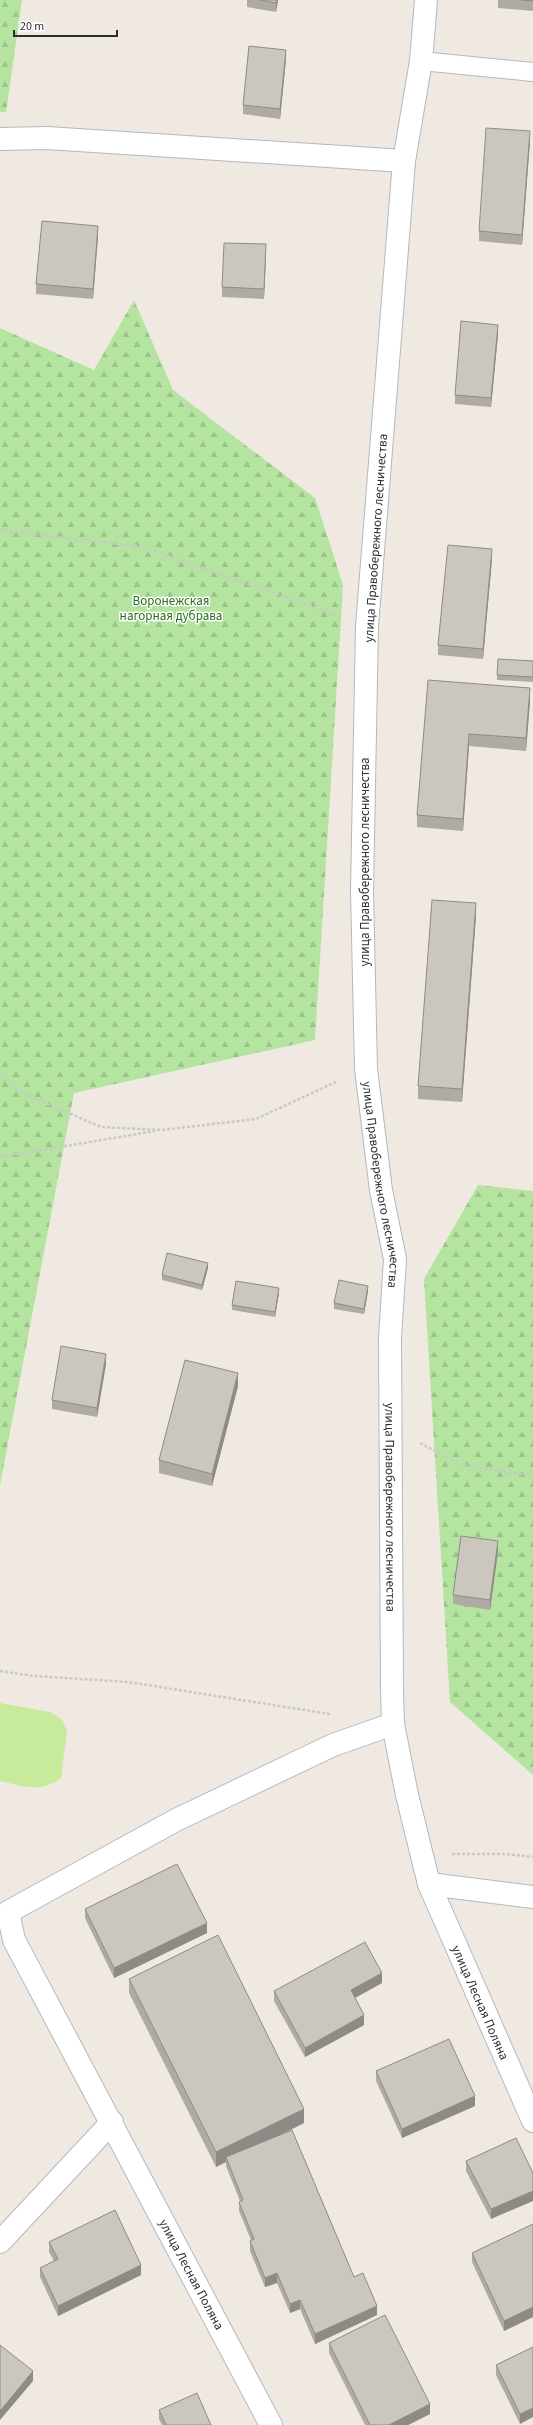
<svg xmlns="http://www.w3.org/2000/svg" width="533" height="2425" font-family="'Source Sans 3',sans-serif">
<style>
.forest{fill:url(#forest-firs)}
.pitch{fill:#c7eb9b}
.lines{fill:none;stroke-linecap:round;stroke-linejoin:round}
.service-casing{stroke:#b4b7c1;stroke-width:20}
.minor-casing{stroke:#b4b7c1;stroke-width:24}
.path{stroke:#c9c9c9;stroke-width:2.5;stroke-dasharray:3 2;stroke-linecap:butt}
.service{stroke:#fff;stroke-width:18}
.minor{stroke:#fff;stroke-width:22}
.wall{fill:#afaba4}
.shaded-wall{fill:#8e8b86}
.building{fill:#cbc7bf;stroke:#8e8b86}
.labels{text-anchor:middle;stroke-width:3;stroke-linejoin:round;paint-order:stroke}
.street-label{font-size:13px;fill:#2e2e2e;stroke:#fff}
.park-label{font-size:13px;fill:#2a6d1c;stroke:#fff}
</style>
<defs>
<pattern id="forest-firs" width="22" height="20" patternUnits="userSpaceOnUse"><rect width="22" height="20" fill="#b4e49f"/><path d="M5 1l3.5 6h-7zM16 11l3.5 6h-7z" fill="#9bc489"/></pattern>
</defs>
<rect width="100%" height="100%" fill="#efe9e1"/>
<path class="forest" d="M0 0H22L6 112H0Z
M134 300 173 390 315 498 343 585 315 1040 74 1093 0 1485V328L94 370Z
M478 1185 533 1191V1775L450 1702 424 1279Z"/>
<path class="pitch" d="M0 1703 50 1712 61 1719 67 1730 61 1778C39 1794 24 1786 0 1781Z"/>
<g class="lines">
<g class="service-casing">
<path id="service" d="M421 61 533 72"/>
</g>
<g class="minor-casing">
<g id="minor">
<path id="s1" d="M426 0 421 61 404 161 367 626 362 891 366 1069 381 1190 395 1259 390 1338 392 1690 393 1724 407 1795 429 1884 533 2121"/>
<path d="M0 139 47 138 404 161"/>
<path d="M429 1884 533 1897"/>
<path d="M0 2242 112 2122"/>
<path d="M271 2425 14 1940 8 1912 176 1820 333 1745 393 1724"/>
</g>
</g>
<path class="path" d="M0 530 143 547 339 616
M0 1076 24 1094 101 1127 161 1130 256 1119 338 1081
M0 1157 155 1131
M420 1443 461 1465 533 1476
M0 1671 34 1676 128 1682 330 1714
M452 1854H506L533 1857"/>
<use href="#service" class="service"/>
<use href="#minor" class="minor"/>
</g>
<path class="wall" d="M247 0H278L276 12 247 7Z
M498 0H533V11L498 8Z
M286 59 280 119 243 114V105Z
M530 141 522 245 479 241V231Z
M98 236 93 299 36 294V284Z
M266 254 264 299 222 297V287Z
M498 335 491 407 455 404V395Z
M492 559 483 659 438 655V645Z
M533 661V682L497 680V675Z
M428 680 530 701 526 751 469 746 463 831 417 827V815Z
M476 916 462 1102 418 1099V1086Z
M208 1268 202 1290 162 1280V1275Z
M368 1291 364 1314 334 1309V1303Z
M279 1293 275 1317 232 1310V1305Z
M106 1364 97 1417 52 1409V1400Z
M238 1386 212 1486 159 1473V1460Z
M498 1551 490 1610 453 1604V1595Z
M85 1909 207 1933 114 1978 85 1918Z
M129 1979 304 2123 282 2134 354 2277 377 2315 315 2344 300 2309 290 2313 277 2283 265 2287 250 2251V2241L251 2240 239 2211V2202L240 2201 226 2166V2162L216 2167 129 1993Z
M382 1983 355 1998 364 2025 305 2057 274 2001V1991Z
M376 2071 475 2106 402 2138 376 2081Z
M516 2138 491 2219 466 2171V2161Z
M533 2224V2317L504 2331 472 2262V2253Z
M49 2242 141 2275 58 2316 40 2277V2268L54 2261 49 2252Z
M329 2343 430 2414 408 2425H365L329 2353Z
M533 2347 520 2424 496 2375V2365Z
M159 2410 211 2425H162L159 2419Z"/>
<path class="shaded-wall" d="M277 0H278L276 12V3Z
M286 50V59L280 119V109Z
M530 131V141L522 245V235Z
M98 226V236L93 299V289Z
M266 244V254L264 299V289Z
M498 325V335L491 407V398Z
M492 549V559L483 659V649Z
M530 688V701L526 751V738Z
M469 734V746L463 831V819Z
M476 903V916L462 1102V1089Z
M208 1263V1268L202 1290V1285Z
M368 1286V1291L364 1314V1309Z
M279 1288V1293L275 1317V1312Z
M106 1354V1364L97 1417V1408Z
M238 1373V1386L212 1486V1474Z
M498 1541V1551L490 1610V1600Z
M207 1923V1933L114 1978V1968Z
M382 1973V1983L351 2000V1990Z
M364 2015V2025L305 2057V2048Z
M475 2096V2106L402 2138V2129Z
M304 2109V2123L228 2161 226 2157V2162L216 2167V2152Z
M533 2191V2201L491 2219V2209Z
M141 2265V2275L58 2316V2306Z
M277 2273V2283L265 2287V2278Z
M300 2300V2309L290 2313V2304Z
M377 2306V2315L315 2344V2334Z
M533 2307V2317L504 2331V2321Z
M33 2371V2381L0 2420V2411Z
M430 2404V2414L408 2425H389Z
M533 2408V2417L520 2424V2414Z"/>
<path class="building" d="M260 0H277L276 3Z
M521 0H533V1Z
M249 46 286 50 280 109 243 105Z
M486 128 530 131 522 235 479 231Z
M42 221 98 226 93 289 36 284Z
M224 243 266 244 264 289 222 287Z
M461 321 498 325 491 398 455 395Z
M448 545 492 549 483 649 438 645Z
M498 659 533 661V677L497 675Z
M428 680 530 688 526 738 469 734 463 819 417 815Z
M432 900 476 903 462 1089 418 1086Z
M167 1253 208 1263 202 1285 162 1275Z
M339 1280 368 1286 364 1309 334 1303Z
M236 1281 279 1288 275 1312 232 1305Z
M61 1346 106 1354 97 1408 52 1400Z
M185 1360 238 1373 212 1474 159 1460Z
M461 1536 498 1541 490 1600 453 1595Z
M177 1864 207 1923 114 1968 85 1909Z
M218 1935 304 2109 216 2152 129 1979Z
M365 1942 382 1973 351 1990 364 2015 305 2048 274 1991Z
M449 2039 475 2096 402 2129 376 2071Z
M292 2130 354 2277 363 2273 377 2306 315 2334 300 2300 290 2304 277 2273 265 2278 250 2241 254 2239 239 2202 243 2200 226 2157Z
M516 2138 533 2173V2191L491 2209 466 2161Z
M115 2210 141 2265 58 2306 40 2268 58 2259 49 2242Z
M533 2224V2307L504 2321 472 2253Z
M385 2315 430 2404 389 2425H370L329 2343Z
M0 2345 33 2371 0 2411Z
M533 2347V2408L520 2414 496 2365Z
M197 2393 211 2425H166L159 2410Z"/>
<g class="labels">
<g class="street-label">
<text transform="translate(375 538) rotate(-86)" y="5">улица Правобережного лесничества</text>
<text transform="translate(364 862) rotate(-90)" y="5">улица Правобережного лесничества</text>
<text dy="5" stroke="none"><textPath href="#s1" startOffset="1189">улица Правобережного лесничества</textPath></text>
<text dy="5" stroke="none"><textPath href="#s1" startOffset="1513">улица Правобережного лесничества</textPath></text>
<text dy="5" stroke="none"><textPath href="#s1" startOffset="2023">улица Лесная Поляна</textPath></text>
<text transform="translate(192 2274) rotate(62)" y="5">улица Лесная Поляна</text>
</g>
<g class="park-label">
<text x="171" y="605">Воронежская<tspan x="171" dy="15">нагорная дубрава</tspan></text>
</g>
</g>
<path d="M14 30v6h103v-6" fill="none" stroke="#2e2e2e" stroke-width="2"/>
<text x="20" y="30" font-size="12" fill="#2e2e2e" stroke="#ffffff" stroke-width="3" paint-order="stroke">20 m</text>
</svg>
